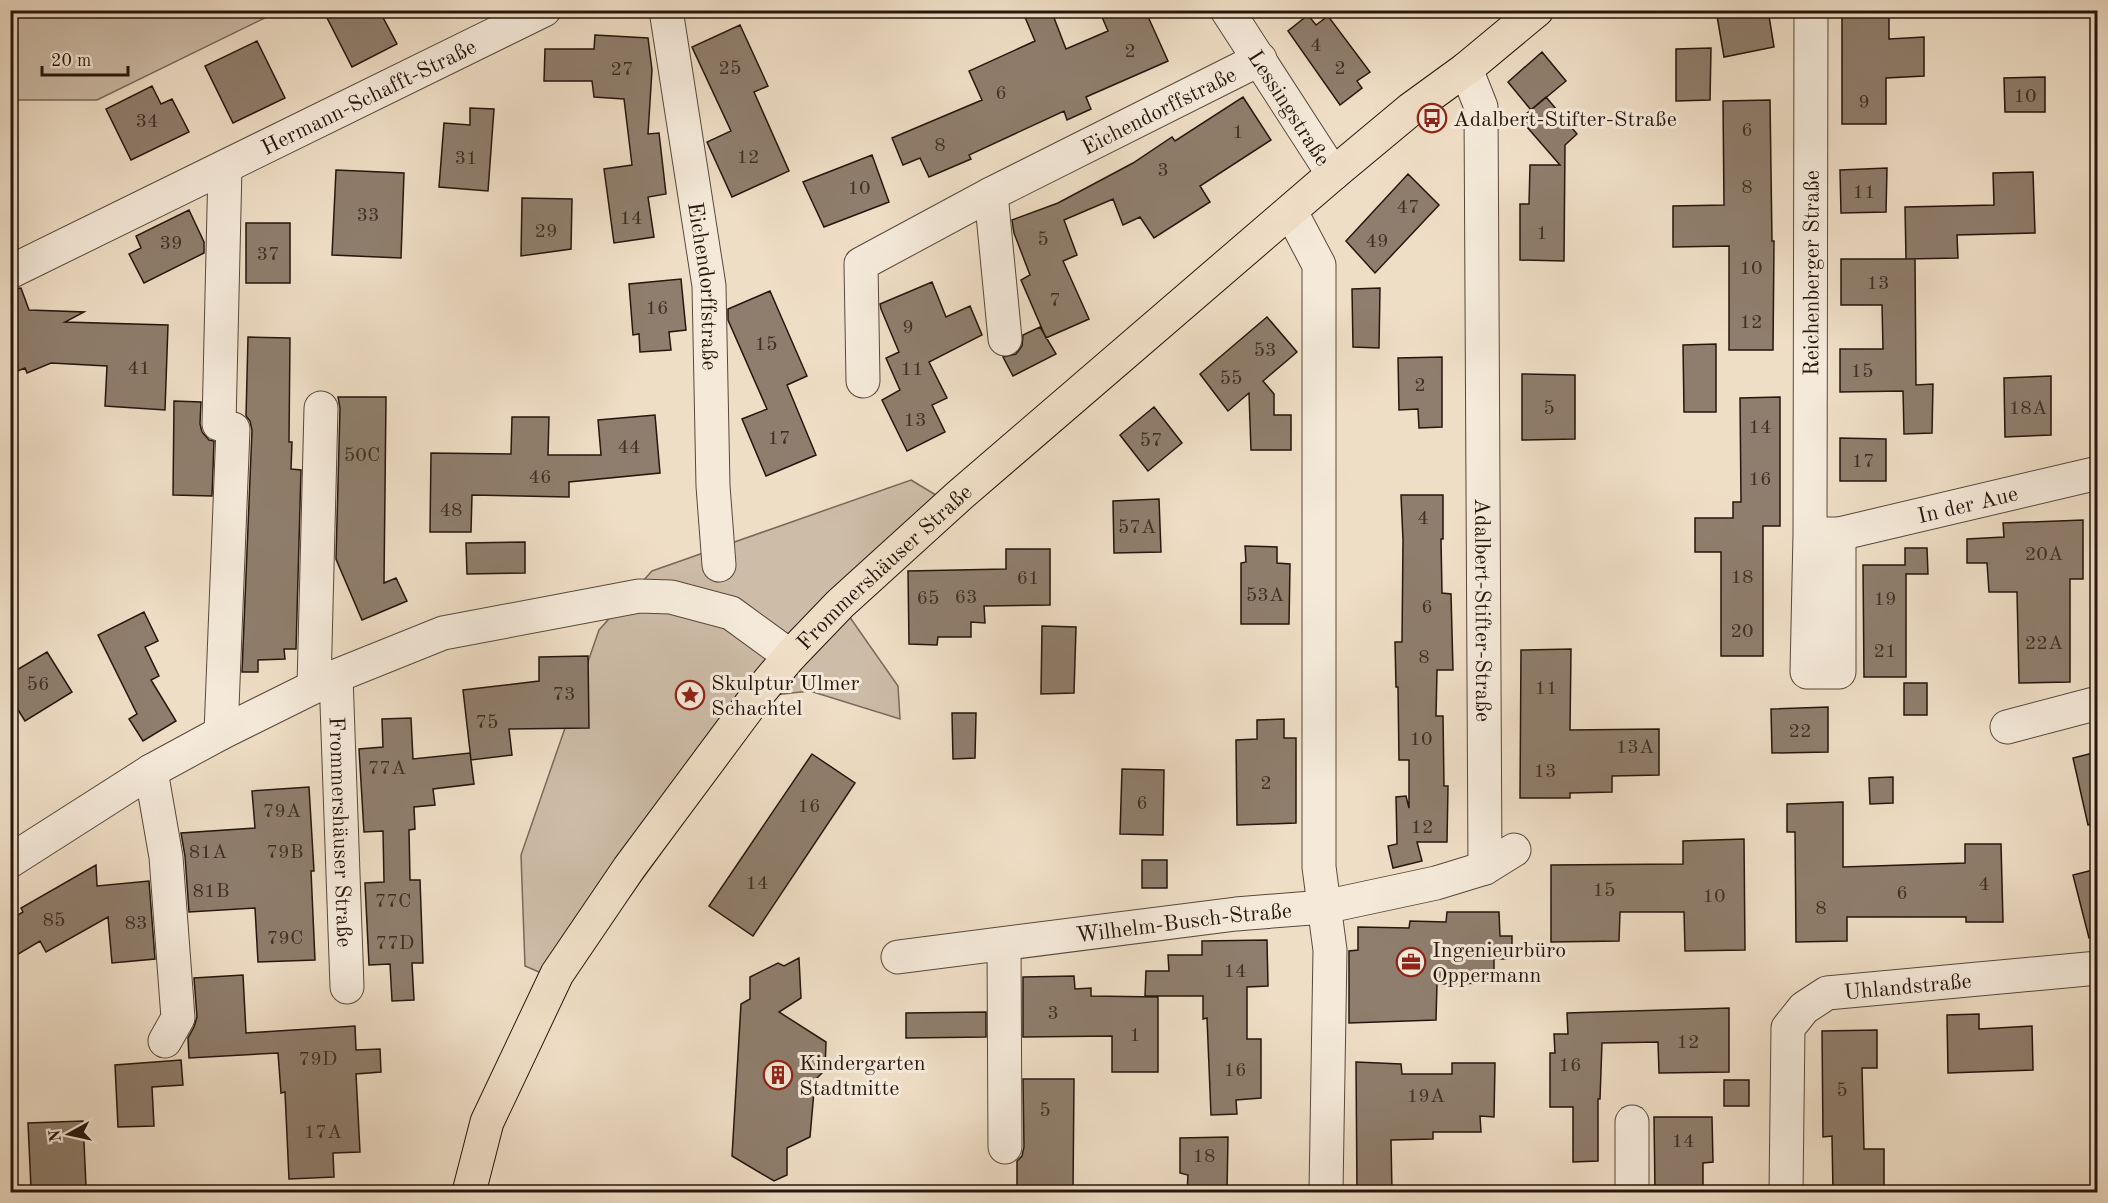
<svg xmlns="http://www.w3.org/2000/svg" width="2108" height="1203" font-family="'Old Standard TT',serif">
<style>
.green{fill:#cdbca7;stroke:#7a695a;stroke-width:1.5}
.building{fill:#8f7e6d;stroke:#26160d;stroke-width:1.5}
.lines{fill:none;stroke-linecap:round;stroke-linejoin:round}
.minor-casing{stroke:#58483b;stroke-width:35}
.major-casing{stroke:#26160d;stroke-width:35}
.minor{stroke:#f5eada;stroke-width:33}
.major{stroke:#efdec6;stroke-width:33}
.labels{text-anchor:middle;stroke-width:6;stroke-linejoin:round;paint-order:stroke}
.number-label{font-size:20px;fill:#403025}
.street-label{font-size:22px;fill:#26160d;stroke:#f5eada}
.poi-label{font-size:22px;fill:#26160d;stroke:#f5eada;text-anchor:start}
</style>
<rect width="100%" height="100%" fill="#efdec6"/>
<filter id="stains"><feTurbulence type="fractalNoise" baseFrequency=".00333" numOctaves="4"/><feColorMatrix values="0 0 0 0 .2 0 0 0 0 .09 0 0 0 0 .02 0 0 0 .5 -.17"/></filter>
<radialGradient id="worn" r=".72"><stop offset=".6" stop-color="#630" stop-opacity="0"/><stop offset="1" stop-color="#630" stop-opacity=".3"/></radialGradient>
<path class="green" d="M10 11 11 10 279 11 97 100H11Z
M911 480 959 509 849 616 898 686 900 719 810 691 774 695 567 984 525 966 521 855 599 630 652 571Z"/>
<path class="building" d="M323 10H379L397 44 352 67Z
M1022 10H1051L1066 49 1108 31 1099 10H1145L1168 61 1086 97 1091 109 1067 120 1064 111 969 155 971 159 929 177 920 158 903 165 892 138 982 100 969 71 1035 41Z
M1716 10H1768L1774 47 1724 57Z
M1842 10H1889V39L1924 37V76L1886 78V124H1842Z
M1308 15 1316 25 1328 16 1370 72 1357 81 1362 88 1340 105 1288 31Z
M740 25 768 86 754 92 789 171 732 197 707 142 731 131 692 47Z
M595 35 648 38 652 70 648 134 659 133 666 194 648 197 654 237 614 243 604 169 632 165 624 99 594 97 592 81H544L545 49H594Z
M257 41 285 98 233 123 205 66Z
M1711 48 1710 100 1676 101V49Z
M1542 52 1566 81 1531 110 1508 82Z
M2045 77V112H2005L2004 78Z
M152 86 161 104 172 99 189 132 131 160 106 109Z
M1243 97 1271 140 1200 186 1210 202 1154 238 1140 217 1123 225 1113 199 1064 220 1077 255 1063 261 1089 319 1046 338 1021 280 1030 275 1014 233 1012 220 1058 203 1133 163 1172 137 1175 141Z
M1546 97 1577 134 1565 145 1564 261 1520 260V204H1529L1530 165H1560L1520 119Z
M1770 100 1772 241H1774L1773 350H1729V246L1673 247V206L1724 205 1723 101Z
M470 108 494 109 488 191 439 187 444 123 470 125Z
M872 155 889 202 824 227 803 182Z
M1887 168 1886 212 1841 213 1840 170Z
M336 170 404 173 401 258 332 255Z
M2033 172 2035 233 1957 235 1958 258 1906 259 1905 207 1994 205 1993 173Z
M1408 174 1439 205 1375 273 1346 241Z
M522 198 572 199 571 249 521 256Z
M189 210 204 242V253L144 283 129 254 141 248 136 236Z
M246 223H290V283H246Z
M1841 259H1915L1916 385 1933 384 1932 433 1904 434 1903 391 1840 392V349H1883L1882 305H1841Z
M681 279 686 330 669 332 671 350 640 352 639 334 633 335 629 284Z
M932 282 946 317 970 306 982 335 929 362 947 398 932 405 945 432 907 451 882 400 900 390 886 358 899 352 881 309 880 304Z
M21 288 29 310 84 312 65 322 168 325 165 410 105 406 107 366 51 363 27 373 25 368 10 374V290Z
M1380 288 1379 348 1353 347 1352 289Z
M770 291 807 376 787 385 816 455 766 476 742 419 767 409 728 320V309Z
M1267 317 1297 352 1263 381 1274 394V415H1291V450H1251L1249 393 1228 411 1200 374Z
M1040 327 1056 354 1013 376 1003 357 1016 354 1022 346 1023 335Z
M248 337 290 338 289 442H292L291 469 301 470 296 649H284L285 659 258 660V672H242L252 430 250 421 246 416Z
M1716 344V412H1684L1683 345Z
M1442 357V427L1419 428 1418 409 1399 410 1398 358Z
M1522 374 1575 375V439L1522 440Z
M2051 376V435L2005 437 2004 378Z
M338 397H386L384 583 396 578 407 601 362 620 336 559 340 408Z
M1780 397V526H1763V656H1721V552H1695V518H1733V502H1741L1740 398Z
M174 401 201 402 200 424 202 432 209 440 214 441 212 496 173 495Z
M1154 407 1182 443 1148 471 1120 435Z
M655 415 660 473 569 482V497L472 495 471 532H430L431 453 511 454 512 417H549L548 455H601L598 420Z
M1840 438 1886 439V481H1840Z
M1401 495H1443V539H1441L1442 593 1451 594 1453 670H1437L1436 716H1443L1444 786H1448L1447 842H1417L1422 861 1393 868 1388 846 1397 844 1396 797 1406 796 1409 808V760H1399L1398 687H1396L1395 642H1402L1403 540Z
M1159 499 1161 552 1114 553 1113 501Z
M2083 520V579H2070V682L2019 683 2017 592H1989L1987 563H1967V539L2004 537 2003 523Z
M525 542V573L467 574 466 543Z
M1245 546 1277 547V563L1290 564 1289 624H1241V563L1246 562Z
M1905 548H1927L1928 574H1906V677H1864L1863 565H1905Z
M1006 549H1050V605L984 606 985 623 971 622V637H938L937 645 909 644 908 571 1006 569Z
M144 612 158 641 145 647 159 676 151 680 176 721 143 741 129 719 137 714 98 635Z
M1042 626 1076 627 1074 693 1041 694Z
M1571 649 1570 730 1659 729V775L1612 776V792L1570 793V798H1520L1521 650Z
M47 652 72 692 25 721 10 697V674Z
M588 656 589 728 509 729 512 755 471 760 463 690 539 681V657Z
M1904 683H1927V715H1904Z
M1828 707V752L1772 753 1771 709Z
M952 713H976L975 758 953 759Z
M411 718 413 759 470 753 474 784 433 789 435 805 414 807 415 829 409 830 410 880H420L423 963H412L414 1000 392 1001 390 964 369 965 365 883 384 882 383 831 364 832 359 749 383 747 382 719Z
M1284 719V738H1296V823L1237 825 1236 740 1257 739V720Z
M2097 752V824L2088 825 2073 758Z
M812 754 855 783 753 936 709 906Z
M1122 769 1164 770 1163 835 1120 834Z
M1893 777V803L1870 804 1869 778Z
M309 787 314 871H311L315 960 258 962 255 908 189 912 185 856 181 833 255 828 252 791Z
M1843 802V867L1965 863V844H2001L2003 922H1966V917H1847V941L1796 942 1795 832H1787V804Z
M1744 839 1745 950 1685 951 1684 912H1620L1619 941 1551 942V865L1683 864V841Z
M1142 860H1167V888H1142Z
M96 865 97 886 149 881 155 959 112 963 108 917 46 952 40 941 10 959V920L23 912 21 908Z
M2097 869V937L2089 938 2073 875Z
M1447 912H1499L1500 936H1512V959H1494V983L1437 984 1436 1020 1349 1023V951L1358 950V927L1409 928 1410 921 1446 922Z
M1267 940 1268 986 1247 987V1039H1261V1098L1236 1100 1237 1114 1211 1115 1207 1018 1203 1019V996H1145L1146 971H1169L1168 955H1202V941Z
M799 958 801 998 779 1012 826 1042 825 1070 815 1080 810 1137 787 1148V1175L774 1181 732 1156 741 1004 750 999V977L778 963 784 966Z
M243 975 246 1033 355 1026 356 1050 380 1049 381 1072 356 1074 360 1152 333 1153 334 1177 289 1179 285 1092 281 1093 278 1053 189 1058 188 1038 194 1027 197 1017 194 978Z
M1074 976 1075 989 1091 988V996L1158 997V1072H1112V1036L1023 1037V977Z
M1729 1008V1072L1659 1073 1658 1042 1602 1043 1600 1099H1598V1161L1573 1162V1107H1550V1053H1555L1554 1034H1568L1567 1013Z
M986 1012V1037L906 1038V1013Z
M1979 1014V1029L2032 1026 2033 1070 1948 1073 1947 1015Z
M1877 1030V1068H1862L1864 1149H1884V1192H1833L1832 1136 1823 1137 1822 1031Z
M181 1060 183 1085 152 1087 154 1126 118 1127 115 1065Z
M1356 1062 1401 1064 1402 1074H1452V1063H1495L1494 1117 1480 1116 1481 1132H1433V1139L1391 1140 1392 1192H1357Z
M1023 1079H1074L1073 1192H1017V1161L1022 1156 1024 1147Z
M1724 1080H1749V1106H1724Z
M1654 1117H1712L1713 1162 1703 1163V1192H1655Z
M83 1121 86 1186 31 1188 28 1123Z
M1228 1137 1227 1192H1187L1188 1175 1180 1173V1138Z"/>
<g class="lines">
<g class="minor-casing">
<g id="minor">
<path id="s1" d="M666 10 709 286 713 486 719 565"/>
<path id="s2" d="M1227 10 1333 174"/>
<path id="s3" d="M1466 69 1481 107 1485 868"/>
<path d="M991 194 1005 339"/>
<path d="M1291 212 1319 265V867L1330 950 1326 1192"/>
<path id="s4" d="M10 272 544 10"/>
<path id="s5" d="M863 381 861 264 991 194 1260 59"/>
<path d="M219 424 225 167"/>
<path id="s6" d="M1810 534H1839V672H1807L1810 534 1811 10"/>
<path id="s7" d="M1839 534 2098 473"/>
<path id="s8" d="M336 676 347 987"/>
<path d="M314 686 321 408"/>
<path d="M2007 727 2098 703"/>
<path d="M221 733 233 429"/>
<path d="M151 771 166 857 178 1018 165 1041"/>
<path d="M10 861 151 771 221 733 336 676 443 633 639 596 671 597 731 613 790 656"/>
<path d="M1004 945 1005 1147"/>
<path id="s9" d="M898 957 1236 914 1324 907 1436 883 1485 868 1514 850"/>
<path d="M1632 1122V1192"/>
<path id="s10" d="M1786 1192 1788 1028 1804 1008 1827 993 2098 968"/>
</g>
</g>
<g class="major-casing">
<g id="major">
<path id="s11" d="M469 1192 487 1122 557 974 629 868 759 693 790 656 840 604 960 495 1333 174 1411 109 1466 69 1537 10"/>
</g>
</g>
<use href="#minor" class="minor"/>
<use href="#major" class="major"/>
</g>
<defs>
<g id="bus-ring" transform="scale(1.5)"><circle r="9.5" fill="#f5eada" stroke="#8f2418" stroke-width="1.5"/><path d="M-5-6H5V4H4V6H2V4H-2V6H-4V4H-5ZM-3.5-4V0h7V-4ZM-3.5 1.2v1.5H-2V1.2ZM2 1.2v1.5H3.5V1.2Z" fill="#8f2418"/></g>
<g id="sight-ring" transform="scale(1.5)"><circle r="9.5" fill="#f5eada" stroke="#8f2418" stroke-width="1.5"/><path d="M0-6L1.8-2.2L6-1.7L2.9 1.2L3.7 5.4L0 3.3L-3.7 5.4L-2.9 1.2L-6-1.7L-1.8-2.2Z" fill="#8f2418"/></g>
<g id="office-ring" transform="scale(1.5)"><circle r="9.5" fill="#f5eada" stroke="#8f2418" stroke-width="1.5"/><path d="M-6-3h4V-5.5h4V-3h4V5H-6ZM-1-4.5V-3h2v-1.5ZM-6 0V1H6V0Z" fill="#8f2418"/></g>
<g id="building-ring" transform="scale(1.5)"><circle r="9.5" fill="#f5eada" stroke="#8f2418" stroke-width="1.5"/><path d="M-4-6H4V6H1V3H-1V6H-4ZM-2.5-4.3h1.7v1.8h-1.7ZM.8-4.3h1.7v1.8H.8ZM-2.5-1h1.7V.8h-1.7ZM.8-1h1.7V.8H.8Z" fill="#8f2418"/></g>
</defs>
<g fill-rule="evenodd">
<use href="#bus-ring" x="1432" y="118"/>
<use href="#sight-ring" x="690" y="695"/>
<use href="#office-ring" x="1411" y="962"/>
<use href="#building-ring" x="778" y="1075"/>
</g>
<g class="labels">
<g class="number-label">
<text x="1316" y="51">4</text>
<text x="1130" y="57">2</text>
<text x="730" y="74">25</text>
<text x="1340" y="74">2</text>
<text x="622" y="75">27</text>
<text x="1001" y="99">6</text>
<text x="2025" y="102">10</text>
<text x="1864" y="108">9</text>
<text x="147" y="127">34</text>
<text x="1747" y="136">6</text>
<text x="1238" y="138">1</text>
<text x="940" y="151">8</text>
<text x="748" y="163">12</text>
<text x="466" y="164">31</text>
<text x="1163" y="176">3</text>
<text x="1747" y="193">8</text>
<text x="859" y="194">10</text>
<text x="1864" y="198">11</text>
<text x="1408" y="213">47</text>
<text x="368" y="221">33</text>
<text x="631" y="224">14</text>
<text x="546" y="237">29</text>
<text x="1542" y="239">1</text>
<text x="1043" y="245">5</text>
<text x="1377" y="247">49</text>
<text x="171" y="249">39</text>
<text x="268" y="260">37</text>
<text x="1751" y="274">10</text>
<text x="1878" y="289">13</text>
<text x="1055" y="306">7</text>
<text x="657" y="314">16</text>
<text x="1751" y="328">12</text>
<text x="908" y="333">9</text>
<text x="766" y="350">15</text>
<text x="1265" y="356">53</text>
<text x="139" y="374">41</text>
<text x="912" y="375">11</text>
<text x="1862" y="377">15</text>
<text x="1231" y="384">55</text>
<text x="1420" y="391">2</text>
<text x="1549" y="414">5</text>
<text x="2028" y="414">18A</text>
<text x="915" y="426">13</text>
<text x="1760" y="433">14</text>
<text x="779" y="444">17</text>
<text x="1151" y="446">57</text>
<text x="629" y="453">44</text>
<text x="362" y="461">50C</text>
<text x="1863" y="467">17</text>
<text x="540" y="483">46</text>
<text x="1760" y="485">16</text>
<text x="451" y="516">48</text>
<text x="1423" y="524">4</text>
<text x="1137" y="533">57A</text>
<text x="2044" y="560">20A</text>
<text x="1742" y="583">18</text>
<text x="1028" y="584">61</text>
<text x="1265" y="601">53A</text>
<text x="966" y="603">63</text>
<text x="928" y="604">65</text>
<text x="1885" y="605">19</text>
<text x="1427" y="613">6</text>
<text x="1742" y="637">20</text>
<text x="2044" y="649">22A</text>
<text x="1885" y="657">21</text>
<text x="1424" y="663">8</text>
<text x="38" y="690">56</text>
<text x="1546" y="694">11</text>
<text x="564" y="700">73</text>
<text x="487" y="728">75</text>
<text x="1800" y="737">22</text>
<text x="1421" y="745">10</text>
<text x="1635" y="753">13A</text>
<text x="387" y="774">77A</text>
<text x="1545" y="777">13</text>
<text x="1266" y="789">2</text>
<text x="1142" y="809">6</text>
<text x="809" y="812">16</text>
<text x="282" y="817">79A</text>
<text x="1422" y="833">12</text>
<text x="208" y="858">81A</text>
<text x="285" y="858">79B</text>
<text x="757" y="889">14</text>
<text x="1984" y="890">4</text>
<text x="1604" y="896">15</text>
<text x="211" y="897">81B</text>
<text x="1902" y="899">6</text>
<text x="1714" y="902">10</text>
<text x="393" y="907">77C</text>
<text x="1821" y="914">8</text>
<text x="54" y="926">85</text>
<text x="136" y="929">83</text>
<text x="285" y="944">79C</text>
<text x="395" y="949">77D</text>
<text x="1235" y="977">14</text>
<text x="1053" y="1019">3</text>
<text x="1135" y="1041">1</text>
<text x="1688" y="1048">12</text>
<text x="318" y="1065">79D</text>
<text x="1570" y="1071">16</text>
<text x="1235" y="1076">16</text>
<text x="1842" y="1096">5</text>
<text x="1426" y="1102">19A</text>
<text x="1045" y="1116">5</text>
<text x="323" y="1138">17A</text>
<text x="1683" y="1147">14</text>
<text x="1204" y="1162">18</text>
</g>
<g class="street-label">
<text dy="8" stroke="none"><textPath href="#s4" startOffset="399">Hermann-Schafft-Straße</textPath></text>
<text dy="8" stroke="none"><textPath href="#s2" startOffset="116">Lessingstraße</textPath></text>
<text dy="8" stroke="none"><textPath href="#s5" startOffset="452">Eichendorffstraße</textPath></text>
<text dy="8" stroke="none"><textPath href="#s6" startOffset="598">Reichenberger Straße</textPath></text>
<text dy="8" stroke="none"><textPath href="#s1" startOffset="279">Eichendorffstraße</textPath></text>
<text dy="8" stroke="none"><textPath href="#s7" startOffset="132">In der Aue</textPath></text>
<text dy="8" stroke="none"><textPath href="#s11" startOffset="760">Frommershäuser Straße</textPath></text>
<text dy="8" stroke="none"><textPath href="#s3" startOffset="544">Adalbert-Stifter-Straße</textPath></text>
<text dy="8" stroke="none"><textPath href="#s8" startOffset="156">Frommershäuser Straße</textPath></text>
<text dy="8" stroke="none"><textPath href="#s9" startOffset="288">Wilhelm-Busch-Straße</textPath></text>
<text dy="8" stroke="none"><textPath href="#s10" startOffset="298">Uhlandstraße</textPath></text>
</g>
<g class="poi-label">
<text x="1453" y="126">Adalbert-Stifter-Straße</text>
<text x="711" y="690">Skulptur Ulmer<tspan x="711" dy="25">Schachtel</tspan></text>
<text x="1432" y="957">Ingenieurbüro<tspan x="1432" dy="25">Oppermann</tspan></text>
<text x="799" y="1070">Kindergarten<tspan x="799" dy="25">Stadtmitte</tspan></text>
</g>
</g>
<rect width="2108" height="1203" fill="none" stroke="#efdec6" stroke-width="36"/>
<rect x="12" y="12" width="2084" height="1179" fill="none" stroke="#26160d" stroke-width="3"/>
<rect x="18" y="18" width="2072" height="1167" fill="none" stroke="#26160d" stroke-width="1.5"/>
<g transform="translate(69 1134) rotate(262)" stroke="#f5eada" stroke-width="4.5" paint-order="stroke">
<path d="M0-4.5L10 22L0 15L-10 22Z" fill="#26160d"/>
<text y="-9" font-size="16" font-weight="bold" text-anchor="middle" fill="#26160d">N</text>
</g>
<path d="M42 66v9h86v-9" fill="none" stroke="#26160d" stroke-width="3"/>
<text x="51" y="66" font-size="18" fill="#26160d" stroke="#f5eada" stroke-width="4.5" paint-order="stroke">20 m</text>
<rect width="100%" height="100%" filter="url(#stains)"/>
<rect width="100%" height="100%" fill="url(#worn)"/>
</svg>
